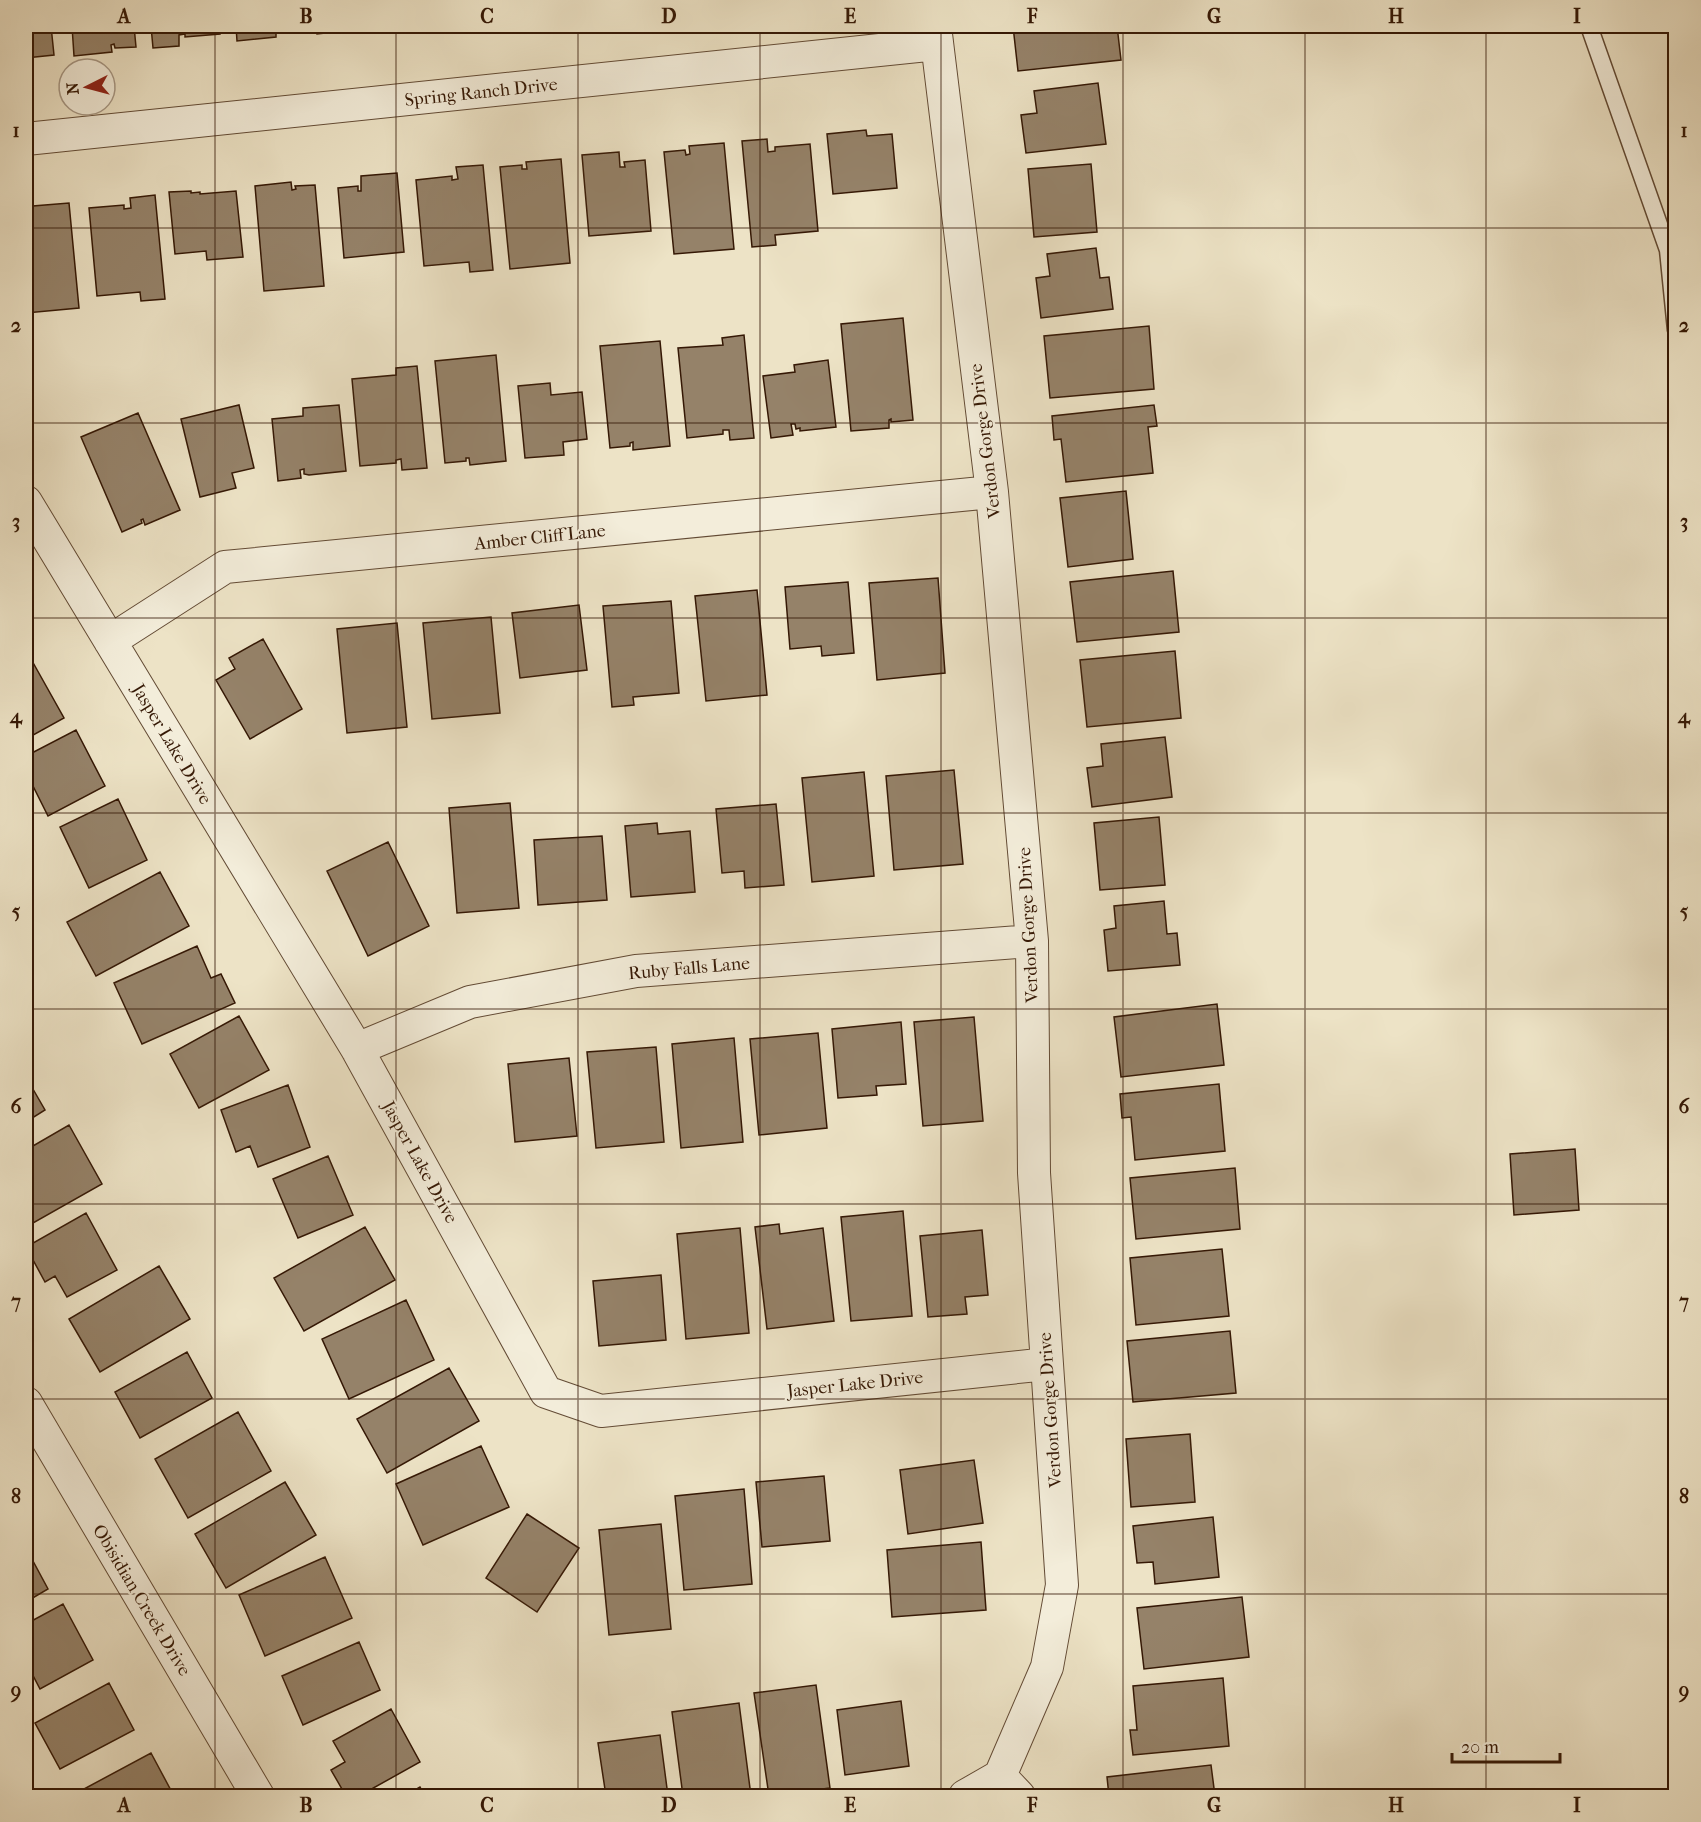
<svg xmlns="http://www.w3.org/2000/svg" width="1701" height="1822" font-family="'IM FELL French Canon',serif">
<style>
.building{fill:#958269;stroke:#351805;stroke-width:1.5}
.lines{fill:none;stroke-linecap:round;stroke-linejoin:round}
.lane-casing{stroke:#634b35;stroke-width:19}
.street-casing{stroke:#634b35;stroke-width:34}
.lane{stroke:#f3edda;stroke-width:16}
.street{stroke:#f3edda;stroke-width:32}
.grid{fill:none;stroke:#351805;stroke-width:1.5;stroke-opacity:0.55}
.labels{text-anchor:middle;stroke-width:4.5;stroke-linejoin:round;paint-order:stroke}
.street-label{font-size:18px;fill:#351805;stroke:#f3edda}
.neatline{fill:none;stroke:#351805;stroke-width:2}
.grid-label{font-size:20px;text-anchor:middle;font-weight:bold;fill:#351805}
</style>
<rect width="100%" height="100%" fill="#ede3c6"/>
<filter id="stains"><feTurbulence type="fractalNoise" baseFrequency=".00333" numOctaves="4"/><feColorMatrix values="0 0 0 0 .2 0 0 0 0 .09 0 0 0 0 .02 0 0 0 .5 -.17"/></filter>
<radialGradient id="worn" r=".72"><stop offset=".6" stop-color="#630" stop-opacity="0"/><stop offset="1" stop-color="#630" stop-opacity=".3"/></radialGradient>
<path class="building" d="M26 26H51L54 55 26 58Z
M72 26H134L136 47 115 48 114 44 111 45 112 52 74 56Z
M151 26H219L220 34 185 37V34L179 35V46L153 48Z
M236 26H276V37L237 41Z
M316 26H343V31L317 34Z
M1013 26H1117L1121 60 1018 71Z
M1098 83 1106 144 1026 153 1021 115 1037 113 1034 91Z
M866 130 867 136 892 134 897 188 833 194 827 134Z
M767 139 768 152 775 151V147L810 144 818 231 775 235 776 245 752 247 742 141Z
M724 143 734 249 674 254 664 152 685 150 686 155 690 154 689 146Z
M619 152 620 167H625L624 162 645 160 651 231 589 236 582 155Z
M561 159 570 263 510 269 500 167 522 165V169H527L526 162Z
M1091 164 1097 232 1034 237 1028 169Z
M483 165 493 270 470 272 469 262 424 266 416 180 452 176V180L458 179 456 167Z
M397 173 404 252 344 258 338 188 358 186V191H361V176Z
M291 182 292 190 296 189 295 186 315 185 324 286 264 291 255 186Z
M191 191V193L200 192V194L236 191 243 257 207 260 206 251 175 254 169 192Z
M155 195 165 299 141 301 140 292 97 296 89 208 124 205V209L131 208 130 198Z
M69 203 79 308 26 313V210L30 209V213H33V206Z
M1096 248 1100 278 1109 277 1113 309 1041 318 1036 278 1050 276 1047 254Z
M903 318 913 420 891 422V419L889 420V428L851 431 841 324Z
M1149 326 1154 389 1050 398 1044 336Z
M744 335 754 438 730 440 729 430H723V434L687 438 678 348 723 345 722 338Z
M660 341 670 446 633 450V442L630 443V446L610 448 600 346Z
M496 355 506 461 470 465 469 458H466V461L445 463 435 361Z
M828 360 836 427 800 431V428L796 429 795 424H791L793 435 771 438 763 376 795 372 794 365Z
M417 366 427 468 402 470 401 459 396 460V463L360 466 352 379 396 375V368Z
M550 383 551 395 582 392 587 439 563 442 564 455 525 458 518 386Z
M239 405 254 468 232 473 236 488 200 497 181 419Z
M339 405 346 471 309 475 304 474V469L300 470 301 478 278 481 272 419 303 416V408Z
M1154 405 1157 426 1148 427 1153 473 1066 482 1061 439 1054 440 1052 416Z
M138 413 180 510 145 525 143 519 141 520 142 523 122 532 81 437Z
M1126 491 1133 559 1068 567 1060 498Z
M1173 571 1179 632 1077 642 1070 582Z
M938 578 945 673 877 680 869 583Z
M848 582 854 653 822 656 821 646 790 649 785 587Z
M757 590 767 695 706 701 695 596Z
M671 601 679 693 633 697 634 705 612 707 603 606Z
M579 605 587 670 520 678 512 613Z
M491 617 500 713 432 719 423 623Z
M397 623 407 727 347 733 337 629Z
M263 639 302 709 250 739 216 680 235 669 229 658Z
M1175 651 1181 718 1087 727 1080 660Z
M31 659 64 718 26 739V663Z
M76 730 105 786 48 816 26 772V756Z
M1165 737 1172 797 1092 807 1087 768 1103 766 1101 744Z
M954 770 963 864 894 870 886 776Z
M864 772 874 876 812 882 802 778Z
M118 799 147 860 89 888 60 827Z
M510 803 519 908 457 913 449 808Z
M776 804 784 885 745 888 744 871 722 873 716 809Z
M1159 817 1165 885 1100 890 1094 823Z
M657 823 658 834 690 831 695 892 631 897 625 826Z
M602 836 607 900 538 905 534 840Z
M388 842 429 926 368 956 327 871Z
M160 872 189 926 96 976 67 922Z
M1164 901 1167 934 1177 933 1180 965 1108 971 1104 930 1116 928 1114 906Z
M197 946 211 978 221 974 235 1003 142 1044 114 983Z
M1217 1004 1224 1065 1121 1077 1114 1017Z
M239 1016 269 1070 199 1108 170 1054Z
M974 1017 983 1121 923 1126 914 1022Z
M901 1022 906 1084 876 1086 877 1095 838 1098 832 1029Z
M818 1033 827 1128 759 1135 750 1039Z
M734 1038 743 1142 681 1148 672 1044Z
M656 1047 664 1142 596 1148 587 1052Z
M569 1058 577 1136 515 1142 508 1064Z
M26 1077 45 1110 26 1122Z
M1219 1084 1225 1151 1135 1160 1131 1117 1122 1118 1120 1094Z
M288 1085 310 1147 258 1167 250 1146 236 1152 221 1110Z
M69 1125 102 1184 26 1227V1150Z
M1575 1149 1579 1210 1514 1215 1510 1154Z
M328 1156 353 1215 298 1238 273 1179Z
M1235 1168 1240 1229 1136 1239 1130 1178Z
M903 1211 912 1316 851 1321 841 1217Z
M86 1213 117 1270 67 1297 55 1276 45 1282 26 1247Z
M779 1224 780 1234 823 1228 834 1321 767 1329 755 1227Z
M365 1227 395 1280 304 1331 274 1278Z
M740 1228 749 1333 686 1339 677 1234Z
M982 1230 988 1295 965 1297 967 1314 928 1317 920 1236Z
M1222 1249 1229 1316 1136 1325 1130 1258Z
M159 1266 190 1319 100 1372 69 1319Z
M661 1275 666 1340 599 1346 593 1281Z
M406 1300 434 1360 349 1399 322 1339Z
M1230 1331 1236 1393 1133 1402 1127 1341Z
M187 1352 212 1398 140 1438 115 1392Z
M449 1368 479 1421 387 1473 357 1419Z
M238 1412 271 1471 188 1518 155 1459Z
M1190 1434 1195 1502 1131 1507 1126 1439Z
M481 1446 509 1507 423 1545 396 1484Z
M974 1460 983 1523 908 1534 900 1470Z
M824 1476 830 1541 762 1547 756 1482Z
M285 1482 316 1535 226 1588 195 1534Z
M744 1489 752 1584 684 1590 675 1496Z
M527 1514 579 1548 537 1612 486 1578Z
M1213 1517 1219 1577 1155 1584 1153 1562 1137 1563 1133 1526Z
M661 1524 671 1629 609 1635 599 1530Z
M981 1542 986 1610 892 1617 887 1550Z
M26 1548 48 1589 26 1602Z
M325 1557 352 1618 265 1656 239 1595Z
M1242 1597 1249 1657 1144 1669 1137 1608Z
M63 1604 93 1660 40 1689 26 1662V1624Z
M359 1642 380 1690 303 1725 282 1676Z
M1223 1678 1229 1746 1133 1755 1130 1730H1137L1133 1686Z
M109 1683 134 1730 60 1769 35 1723Z
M816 1685 830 1788 769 1796 754 1693Z
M901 1701 909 1766 845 1775 837 1710Z
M739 1703 751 1796H683L672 1712Z
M391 1709 420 1762 359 1796H346L331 1770 345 1762 333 1741Z
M660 1735 668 1796H606L598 1743Z
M151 1753 174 1796H71Z
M1211 1765 1215 1796H1109L1107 1777Z
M420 1787 425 1796H404Z"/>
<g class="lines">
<g class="lane-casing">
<path id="lane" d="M1589 26 1668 250 1676 330"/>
</g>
<g class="street-casing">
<path id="street" d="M935 26 992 492 1032 941 1034 1173 1062 1585 1047 1667 1000 1776 965 1796
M26 139 937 44
M26 502 357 1049 546 1392 601 1411 1047 1364
M110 641 225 567 992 492
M357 1049 470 1002 636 971 1032 941
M26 1403 258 1796
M1000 1776 1019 1796"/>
</g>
<use href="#lane" class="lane"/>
<use href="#street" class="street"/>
</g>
<path class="grid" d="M215 26V1796M396 26V1796M578 26V1796M760 26V1796M941 26V1796M1123 26V1796M1305 26V1796M1486 26V1796M26 228H1676M26 423H1676M26 618H1676M26 813H1676M26 1009H1676M26 1204H1676M26 1399H1676M26 1594H1676"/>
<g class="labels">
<g class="street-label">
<text transform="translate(481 92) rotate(-6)" y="6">Spring Ranch Drive</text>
<text transform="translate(985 441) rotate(-97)" y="6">Verdon Gorge Drive</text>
<text transform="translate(540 537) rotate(-6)" y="6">Amber Cliff Lane</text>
<text transform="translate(172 744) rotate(59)" y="6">Jasper Lake Drive</text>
<text transform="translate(1028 925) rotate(-93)" y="6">Verdon Gorge Drive</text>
<text transform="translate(689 968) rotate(-5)" y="6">Ruby Falls Lane</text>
<text transform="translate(420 1162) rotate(61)" y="6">Jasper Lake Drive</text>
<text transform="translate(855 1384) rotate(-6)" y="6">Jasper Lake Drive</text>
<text transform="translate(1050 1410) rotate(-94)" y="6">Verdon Gorge Drive</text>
<text transform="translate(142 1600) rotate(59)" y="6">Obisidian Creek Drive</text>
</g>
</g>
<rect width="1701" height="1822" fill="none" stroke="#ede3c6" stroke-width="66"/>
<g transform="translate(87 87) rotate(264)"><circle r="28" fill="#f3edda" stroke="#a79885" stroke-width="1.5"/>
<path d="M0-4.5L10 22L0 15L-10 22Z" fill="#8f2418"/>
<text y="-9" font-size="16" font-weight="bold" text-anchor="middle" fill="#351805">N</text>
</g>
<path d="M1452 1753v9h108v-9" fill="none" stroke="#351805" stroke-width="3"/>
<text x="1461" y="1753" font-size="18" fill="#351805" stroke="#f3edda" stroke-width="4.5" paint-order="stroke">20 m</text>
<rect x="33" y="33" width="1635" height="1756" class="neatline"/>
<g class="grid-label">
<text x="124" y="23">A</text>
<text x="306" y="23">B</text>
<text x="487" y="23">C</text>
<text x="669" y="23">D</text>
<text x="850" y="23">E</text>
<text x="1032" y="23">F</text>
<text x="1214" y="23">G</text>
<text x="1396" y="23">H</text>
<text x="1577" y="23">I</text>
<text x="16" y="137">1</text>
<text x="1684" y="137">1</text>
<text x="16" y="332">2</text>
<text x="1684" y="332">2</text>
<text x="16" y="528">3</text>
<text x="1684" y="528">3</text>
<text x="16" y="723">4</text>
<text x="1684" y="723">4</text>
<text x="16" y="918">5</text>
<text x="1684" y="918">5</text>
<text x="16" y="1113">6</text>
<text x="1684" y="1113">6</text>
<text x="16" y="1308">7</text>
<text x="1684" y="1308">7</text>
<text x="16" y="1503">8</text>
<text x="1684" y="1503">8</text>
<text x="16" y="1698">9</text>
<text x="1684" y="1698">9</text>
<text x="124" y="1812">A</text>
<text x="306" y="1812">B</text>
<text x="487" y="1812">C</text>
<text x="669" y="1812">D</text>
<text x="850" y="1812">E</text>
<text x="1032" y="1812">F</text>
<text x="1214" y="1812">G</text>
<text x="1396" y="1812">H</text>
<text x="1577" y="1812">I</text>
</g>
<rect width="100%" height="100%" filter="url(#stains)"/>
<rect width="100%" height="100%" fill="url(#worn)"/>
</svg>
